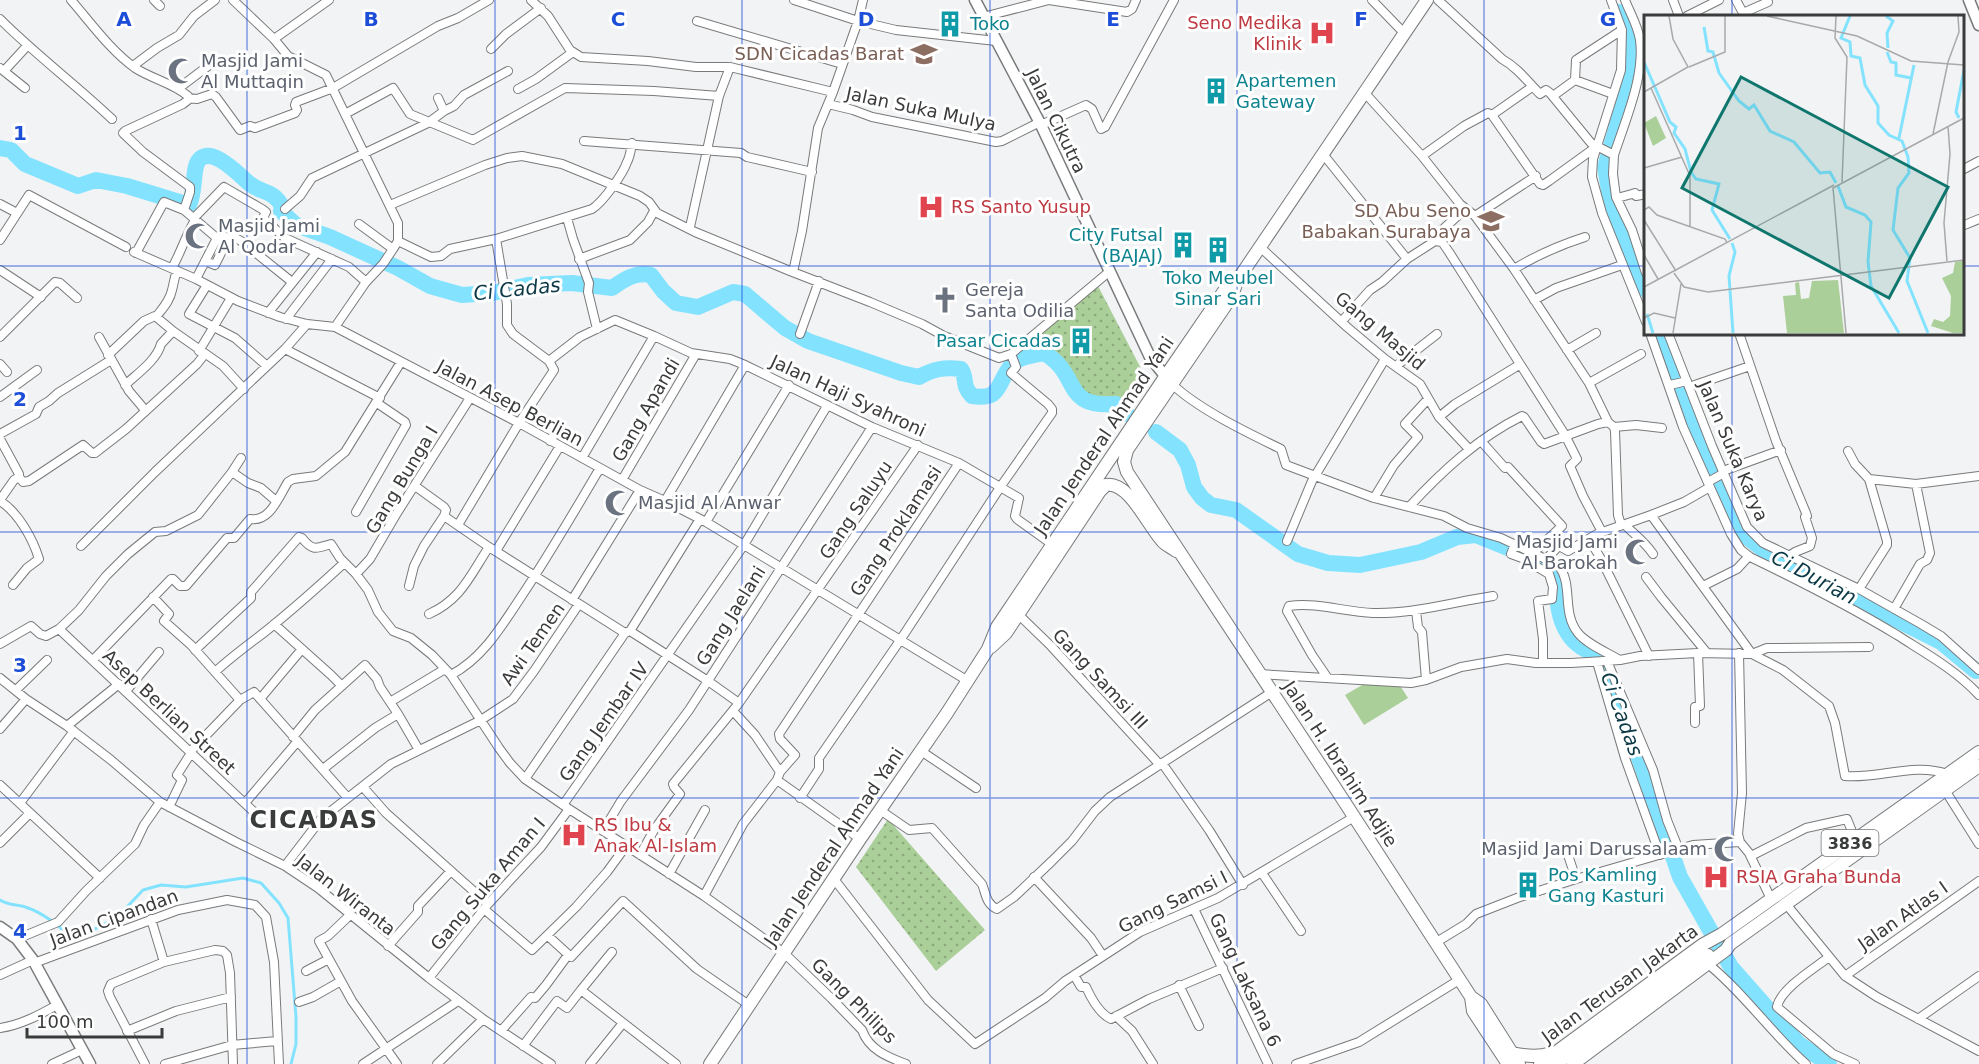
<svg xmlns="http://www.w3.org/2000/svg" width="1979" height="1064" font-family="'DejaVu Sans',sans-serif">
<style>
.grass{fill:url(#grass-dots)}
.garden{fill:#abcf99}
.lines{fill:none;stroke-linecap:round;stroke-linejoin:round}
.stream{stroke:#83e3ff;stroke-width:3}
.river{stroke:#83e3ff;stroke-width:16}
.street-casing{stroke:#797a7b;stroke-width:10}
.secondary-casing{stroke:#797a7b;stroke-width:13}
.primary-casing{stroke:#797a7b;stroke-width:14}
.street{stroke:#fff;stroke-width:8}
.secondary{stroke:#fff;stroke-width:10}
.primary{stroke:#fff;stroke-width:12}
.grid{fill:none;stroke:#1d4ed8;stroke-width:1.5;stroke-opacity:0.55}
.labels{text-anchor:middle;stroke-width:6;stroke-linejoin:round;paint-order:stroke}
.shield{fill:#fff;stroke:#757676;stroke-width:1.5}
.shield-label{font-size:16px;font-weight:bold;fill:#3a3b3b}
.health-label{font-size:18px;fill:#be3a42;stroke:#fff;text-anchor:start}
.culture-label{font-size:18px;fill:#0d838f;stroke:#fff;text-anchor:start}
.education-label{font-size:18px;fill:#785e54;stroke:#fff;text-anchor:end}
.worship-label{font-size:18px;fill:#5b616d;stroke:#fff;text-anchor:start}
.street-label{font-size:18px;fill:#3a3b3b;stroke:#fff}
.water-label{font-size:20px;font-style:italic;fill:#0c3945;stroke:#fff}
.district-label{font-size:24px;font-weight:bold;letter-spacing:1.5px;fill:#3a3b3b;stroke:#fff}
.inset-river{fill:none;stroke:#83e3ff;stroke-width:3}
.inset-road{fill:none;stroke:#a8a9aa;stroke-width:1.5}
.view{fill:#0f766e;fill-opacity:0.15;stroke:#0f766e;stroke-width:3}
.inset-edge{fill:none;stroke:#3a3b3b;stroke-width:3}
.grid-label{font-size:20px;text-anchor:middle;font-weight:bold;fill:#1d4ed8;stroke:#fff;stroke-width:6;stroke-linejoin:round;paint-order:stroke}
</style>
<defs>
<pattern id="grass-dots" width="8" height="8" patternUnits="userSpaceOnUse" patternTransform="scale(1.5)"><rect width="8" height="8" fill="#abcf99"/><path d="M2 2h.1M6 6h.1" fill="none" stroke="#8ca97e" stroke-width="1.8" stroke-linecap="round"/></pattern>
</defs>
<rect width="100%" height="100%" fill="#f2f3f4"/>
<path class="grass" d="M1098 286 1147 380 1131 408 1116 396 1100 400 1069 393 1071 378C1054 354 1047 351 1018 359L1017 352 1027 340Z
M888 819 985 930 936 971 856 867Z"/>
<path class="garden" d="M1364 684 1401 687 1408 698 1364 725 1345 695Z"/>
<g class="lines">
<path class="stream" d="M0 900C9 906 18 904 28 908 43 913 57 925 69 935L95 929 110 921 126 908 143 890 161 885 186 887 243 878 261 883 279 903 288 918 296 1017V1044L291 1064"/>
<path class="river" d="M1619 12 1631 49 1632 74 1605 167 1611 203 1646 290
M0 148 11 150 25 164 78 186 96 180 127 186 189 205C196 191 192 168 199 160 212 145 240 176 250 184 263 194 273 189 283 208L281 211 296 225 330 237 398 268 430 286 462 295 492 293 528 285 572 283 612 288C625 279 635 272 651 275L663 291 676 303 698 307 733 292 745 294 785 328 808 341 901 373 919 377C933 369 944 367 961 369 968 379 961 385 972 396 1001 400 996 386 1010 367 1017 357 1033 355 1044 353 1082 375 1060 408 1116 404L1127 414
M1662 333 1687 405 1743 534 1775 559 1941 642 1976 671
M1156 432 1180 450 1188 465 1194 487 1202 498 1211 505 1236 510 1298 554 1328 563 1360 565 1421 552 1457 537 1476 535 1518 552 1547 567 1557 577C1556 601 1558 631 1581 647 1588 651 1596 654 1602 659L1630 732 1680 877 1731 967 1799 1044 1829 1064"/>
<g class="street-casing">
<path id="street" d="M71 0C91 23 110 50 135 68 152 79 173 83 188 96V100L183 104 125 131 123 133 143 152 190 187V192L184 210 225 245 215 265 205 261
M154 0 160 6
M233 0 274 39 288 56 326 75 398 223V241L393 249 383 264 366 282 335 327
M531 0 548 16 570 50 581 57 648 61 696 67H730L833 92
M794 0 858 21 896 30 996 41
M1372 0 1404 33
M1438 0 1502 59C1518 68 1527 81 1540 94L1546 90 1550 93 1591 143 1614 155 1613 174 1616 197 1632 230 1646 273
M1611 0 1622 30 1621 70 1593 159 1592 177 1602 213 1646 322
M1673 0 1679 16
M1736 0 1743 13 1768 2 1767 0
M1687 16 1719 0
M983 17 1049 0 1127 12 1132 9 1136 0
M0 19C35 54 75 84 112 119
M697 21 842 64
M274 39 329 0
M491 49 506 34 541 8
M133 66 157 48 179 35 194 16 215 0
M0 68 25 88
M4 71 27 46
M1575 80 1613 94
M179 88 208 66
M518 89 536 79 573 52
M1364 92 1422 156 1460 204 1475 216 1514 269 1589 383 1608 422 1614 427 1615 431 1618 515 1621 525
M1553 96 1575 80 1576 60 1622 30
M189 98 197 99 212 94 216 97 240 130 250 126 255 128 295 113 297 110 295 105 296 102 333 88 438 26 458 18 489 0
M828 104 853 110 872 117 996 142 1002 141 1040 122
M444 111 454 106 464 95 508 71
M345 114 393 88 410 114 473 140 565 88 654 91 719 96
M1492 115 1540 184 1543 185 1549 181 1596 147
M1041 125 1086 105 1092 109 1100 127 1101 129 1105 127 1174 0
M584 141 741 153 747 157 812 172
M1323 154 1407 259
M1614 155C1625 121 1645 76 1640 40 1638 26 1630 13 1625 0
M1422 156 1464 126 1488 113 1492 115 1532 87
M1962 170 1979 161
M1617 198 1632 194 1635 193 1636 196 1646 194
M0 204 17 213
M390 205 485 165 507 158 522 156 562 164 640 196 649 202 657 213 695 232 790 271 870 302 922 324 944 336 999 358 1011 354 1110 271
M285 209 300 196 312 178 428 123 444 111 438 98
M1475 216 1536 176
M194 218 224 187 262 209 266 212 263 218 285 238 349 267 366 282
M567 218 573 239 589 283 588 292 597 329
M359 224 393 249
M1962 226 1979 219
M690 227 719 96 730 67
M217 238 221 234 228 239 232 236 241 241 292 282
M0 240 29 195 126 247
M398 241 431 257 441 256 450 249 496 239 592 209C603 202 623 174 627 162 630 157 631 149 632 143
M1435 241 1442 242 1449 252 1565 435 1577 459 1570 466 1583 496 1602 532
M1260 247 1347 327 1385 359 1420 384 1439 417 1469 449
M134 252 196 279 238 301 280 317 307 324 335 327 519 423 640 490 665 501 706 522 968 681
M136 253 164 202 184 210
M579 259 630 240 648 222 654 211
M172 268C181 252 186 235 195 220
M1514 269C1537 255 1560 245 1585 237
M0 270 41 297
M793 272 802 231 818 128 833 92 858 21 863 0
M196 279 217 238
M207 285 189 314 235 338 267 366
M1534 300 1556 288 1619 266
M268 313 317 252
M156 317C162 309 170 301 172 290 174 283 174 278 177 271
M286 319 332 259
M1342 321 1370 290 1382 282 1407 259 1435 241 1441 231 1465 209
M1650 333 1683 427 1731 534 1741 550 1750 557C1800 581 1849 606 1897 635 1925 653 1956 670 1979 695
M1668 333 1712 446 1747 527 1763 543 1859 589 1921 624 1941 636 1979 670
M1739 333 1776 441 1806 513 1807 516 1805 517 1812 538 1810 546 1795 552 1789 556
M800 334 819 281
M0 337 55 282 60 283 77 298
M99 337 129 391 145 410
M285 349 380 398
M1567 350 1596 333
M199 351 231 298
M108 355 144 321 155 316 173 331 223 366 244 389
M549 361 580 337 615 320 654 336 691 353 730 359 745 365 872 427 959 463 1019 498 1015 516 1017 519 1053 545
M0 364 7 372
M1396 366 1437 334
M1589 383 1641 354
M1172 384C1198 409 1248 433 1281 449L1286 465 1374 498 1444 516 1467 528 1501 538 1558 565C1574 584 1561 612 1578 633 1587 644 1606 652 1618 659
M125 385C137 374 157 360 161 344L173 331
M1670 385 1687 381
M1689 387 1750 366
M0 397 37 370
M1439 417 1455 404 1519 365
M1614 427 1636 425 1662 428
M0 434 36 414 39 407 49 401 58 393 111 360
M0 439 19 474V477
M550 441 561 424
M1481 441 1505 468 1508 467 1562 526 1533 553
M1848 451 1855 464 1869 479 1916 484 1979 476
M582 458 654 336
M1723 471 1781 450
M232 472 241 458
M19 477 23 482 29 481 83 445 92 453H95L126 429 197 364 204 355
M622 480 696 354
M1708 482 1724 473
M1374 498 1394 465 1418 437 1405 424 1428 399
M0 500 14 480 19 477
M0 501C18 512 33 539 39 559L27 568 13 585
M665 501 745 365
M1409 507C1442 471 1478 438 1522 416L1524 417 1541 442 1544 444 1598 424 1608 422
M356 512 406 425 405 422 377 403
M1651 515 1684 502 1710 487
M444 516 489 547 625 633
M706 522 789 385
M458 525 519 423 554 370 549 361 513 334 507 325V304L496 239
M1625 525C1635 535 1645 542 1653 554
M1589 539 1601 559 1649 656
M1287 541 1312 481 1385 359
M1515 544 1511 554 1522 558 1549 574 1553 587 1552 599 1538 601 1543 639V663
M81 546 155 472 285 349 307 324
M496 551 560 446
M1546 559 1559 546 1568 551 1597 534 1651 515 1752 654 1783 670 1829 706 1835 723 1845 776C1879 779 1915 762 1947 774
M356 574 370 559 397 513 470 398
M1646 577 1661 597 1707 653
M409 586 414 566 424 546 444 516 446 510 444 507 415 486
M1703 586 1737 569 1749 556
M1859 589 1887 545V541L1869 479
M153 597 169 614 164 621 191 645 240 700
M572 600 640 490
M1894 609 1920 564 1927 560 1930 553 1916 484
M1416 611 1418 627 1422 632 1426 680
M429 614C462 599 470 575 489 547
M1018 614 1051 646 1160 765
M274 624 331 675 342 686
M59 629 79 610 106 576 128 554 155 532 166 531 198 515 232 472 248 483 261 488 276 501
M630 631 708 681 739 703
M0 644 31 626 40 634 46 636 59 629 253 811
M195 650 251 598V592L299 537 302 538C313 552 317 548 331 544L340 558 356 574 368 590 378 612 393 631 411 638 432 655 451 675 499 748 510 763 525 779 569 809 704 896 784 953 831 998 862 1030C869 1050 888 1057 906 1064
M1739 653 1742 793 1738 834 1740 842 1749 853 1771 899
M93 660 171 579H173L180 586H186L227 538H234L250 519C270 522 278 498 288 482L293 479 316 476 345 452 401 362
M1607 661 1653 770 1667 820 1679 850
M1597 662 1625 758 1660 855
M215 672C231 657 248 645 266 631 292 610 318 587 343 564
M1259 674 1411 683 1426 680 1461 667 1507 659 1536 663H1571L1620 660 1640 656 1698 653 1752 654 1767 648H1780L1869 647
M451 675C483 658 501 627 521 597 549 555 574 512 600 468
M1327 677 1312 655 1287 611 1289 606C1317 602 1345 612 1373 613 1414 614 1453 602 1493 596
M0 678 26 699 67 726 111 760 160 802 236 842 285 866 318 888 429 978 483 1019 551 1064
M16 690 47 660
M126 691 159 652
M260 699 302 649
M390 702 445 669
M733 711 755 735 780 772 777 780 860 839
M1695 723V707L1700 706 1698 653
M67 726 119 684
M0 729 26 699
M293 737 315 710 365 665 377 679 380 687 398 714 419 750
M921 751 976 788
M190 752 240 700 254 692 348 798
M1162 763 1209 830 1243 885
M323 769 375 728 398 714
M780 772 795 755 780 739 779 734 959 463
M525 779 625 633 630 631 700 519
M0 785 100 878
M363 787 386 813 488 904
M1943 787 1979 844
M800 798 819 769V758L901 639 1001 486 1052 413V409L1048 404 1011 373 1016 367 1011 354
M20 803 74 731
M245 803 297 742
M563 805 744 545 827 406
M169 807 182 780 177 775 191 753
M880 810 909 830 932 828 982 884C986 894 986 904 997 909L1014 897 1052 861 1072 841 1095 811 1110 797 1272 692
M603 831 621 801 689 710 872 427
M0 843 30 813
M640 855 654 830 680 794 674 787 673 784 739 703 918 445
M1568 855 1576 879
M1751 856 1806 828 1847 819 1855 839
M285 866 321 819 391 764 481 720 513 699 534 671 579 604
M1262 873 1301 931
M669 874 705 810
M1034 877 1091 938 1103 956
M834 879 928 1000 975 1044 1045 998 1065 981 1140 932 1218 898 1354 817
M704 896 743 824 777 780
M1786 904 1845 976 1877 997 1979 1051
M484 909 532 950 576 907 607 872 626 846
M1194 909 1268 1064
M350 915 328 936 319 941 352 1001 397 1064
M151 919 164 962
M548 936 571 957 623 901 697 969 749 1005
M17 939 58 922 86 891 135 844 144 825 160 802
M1435 943 1466 924 1476 914 1517 898 1576 879 1693 845 1740 842
M388 946 418 912V906L450 872
M612 952 581 990 676 1064
M1829 957C1815 968 1780 989 1777 1007L1833 1054 1855 1064
M34 963 178 910 227 900 255 905 266 917 274 962 279 1064
M1708 964C1744 993 1771 1033 1806 1064
M306 971 329 959
M0 975 33 960
M1074 975 1081 987H1086C1091 998 1100 1014 1111 1019L1149 999 1223 968
M1845 976 1979 881
M429 978 488 904 541 847 569 809
M1179 985 1199 1026
M299 1002 313 997 341 981
M1116 1016 1132 1031 1153 1064
M1918 1019 1979 976
M0 1028C21 1025 39 1015 57 1005
M127 1031 176 1011 231 997
M501 1031 531 997 535 998 546 985 568 955
M523 1046 557 1001 567 1008 581 990
M52 1064 82 1050
M145 1064 110 997 108 991 111 984 164 962 215 950 223 951 227 955 230 973 233 1064
M165 1064 232 1045 277 1041
M363 1064 458 1001
M437 1064 483 1019
M590 1064 623 1023
M1296 1064 1359 1042 1459 980"/>
</g>
<g class="secondary-casing">
<path id="secondary" d="M975 0 1041 125 1150 357 1169 381
M1969 0 1979 25
M0 927 17 939 33 960 90 1064"/>
</g>
<g class="primary-casing">
<path id="primary" d="M1237 281 1232 296 1127 450 1124 462 1127 472 1336 789 1471 997 1481 1004 1519 1064
M991 647 1006 633 1100 491 1106 485C1130 481 1149 529 1164 543 1168 546 1172 548 1176 551
M1471 997 1473 1011 1508 1064
M1512 1053C1525 1056 1538 1058 1551 1053
M710 1064 860 839 947 713 988 649 997 627 1165 377 1224 291 1239 278 1427 0
M1540 1064 1702 945 1722 934 1979 752
M1556 1064 1686 968 1708 955
M1573 1064 1726 950 1730 944 1979 766"/>
</g>
<use href="#street" class="street"/>
<use href="#secondary" class="secondary"/>
<use href="#primary" class="primary"/>
</g>
<path class="grid" d="M247 0V1064M495 0V1064M742 0V1064M990 0V1064M1237 0V1064M1484 0V1064M1732 0V16M0 266H1646M1962 266H1979M1732 333V1064M0 532H1979M0 798H1979"/>
<defs>
<g id="building-bare" transform="scale(2.07)"><path d="M-4-6H4V6H1V3H-1V6H-4ZM-2.5-4.3h1.7v1.8h-1.7ZM.8-4.3h1.7v1.8H.8ZM-2.5-1h1.7V.8h-1.7ZM.8-1h1.7V.8H.8Z" fill="#0f9aa8" stroke="#fff" stroke-width="2.5" paint-order="stroke"/></g>
<g id="hospital-bare" transform="scale(2.07)"><path d="M-5-5h3v3.5h4V-5h3V5h-3V1.5h-4V5h-3Z" fill="#e0444e" stroke="#fff" stroke-width="2.5" paint-order="stroke"/></g>
<g id="school-bare" transform="scale(2.07)"><path d="M0-5L7-2L0 1L-7-2ZM-4 1L0 2.5L4 1V4Q0 6-4 4Z" fill="#8d6e63" stroke="#fff" stroke-width="2.5" paint-order="stroke"/></g>
<g id="mosque-bare" transform="scale(2.07)"><path d="M3.5-4.9A6 6 0 1 0 3.5 4.9A5 5 0 1 1 3.5-4.9Z" fill="#6b7280" stroke="#fff" stroke-width="2.5" paint-order="stroke"/></g>
<g id="church-bare" transform="scale(2.07)"><path d="M-1.2-6h2.4v3.5h3.3v2.4h-3.3V6h-2.4V-.1h-3.3v-2.4h3.3Z" fill="#6b7280" stroke="#fff" stroke-width="2.5" paint-order="stroke"/></g>
</defs>
<g fill-rule="evenodd">
<use href="#building-bare" x="950" y="24"/>
<use href="#hospital-bare" x="1322" y="33"/>
<use href="#school-bare" x="924" y="54"/>
<use href="#mosque-bare" x="181" y="71"/>
<use href="#building-bare" x="1216" y="91"/>
<use href="#hospital-bare" x="931" y="207"/>
<use href="#school-bare" x="1491" y="221"/>
<use href="#mosque-bare" x="198" y="236"/>
<use href="#building-bare" x="1183" y="245"/>
<use href="#building-bare" x="1218" y="250"/>
<use href="#church-bare" x="945" y="300"/>
<use href="#building-bare" x="1081" y="341"/>
<use href="#mosque-bare" x="618" y="503"/>
<use href="#mosque-bare" x="1638" y="552"/>
<use href="#hospital-bare" x="574" y="835"/>
<use href="#mosque-bare" x="1727" y="849"/>
<use href="#hospital-bare" x="1716" y="877"/>
<use href="#building-bare" x="1528" y="885"/>
</g>
<g class="labels">
<rect class="shield" x="1821.5" y="830" width="57" height="26" rx="4.5"/>
<g class="shield-label">
<text x="1850" y="849">3836</text>
</g>
<g class="health-label">
<text x="1302" y="29" text-anchor="end">Seno Medika<tspan x="1302" dy="21">Klinik</tspan></text>
<text x="951" y="213">RS Santo Yusup</text>
<text x="594" y="831">RS Ibu &amp;<tspan x="594" dy="21">Anak Al-Islam</tspan></text>
<text x="1736" y="883">RSIA Graha Bunda</text>
</g>
<g class="culture-label">
<text x="970" y="30">Toko</text>
<text x="1236" y="87">Apartemen<tspan x="1236" dy="21">Gateway</tspan></text>
<text x="1163" y="241" text-anchor="end">City Futsal<tspan x="1163" dy="21">(BAJAJ)</tspan></text>
<text x="1218" y="284" text-anchor="middle">Toko Meubel<tspan x="1218" dy="21">Sinar Sari</tspan></text>
<text x="1061" y="347" text-anchor="end">Pasar Cicadas</text>
<text x="1548" y="881">Pos Kamling<tspan x="1548" dy="21">Gang Kasturi</tspan></text>
</g>
<g class="education-label">
<text x="904" y="60">SDN Cicadas Barat</text>
<text x="1471" y="217">SD Abu Seno<tspan x="1471" dy="21">Babakan Surabaya</tspan></text>
</g>
<g class="worship-label">
<text x="201" y="67">Masjid Jami<tspan x="201" dy="21">Al Muttaqin</tspan></text>
<text x="218" y="232">Masjid Jami<tspan x="218" dy="21">Al Qodar</tspan></text>
<text x="965" y="296">Gereja<tspan x="965" dy="21">Santa Odilia</tspan></text>
<text x="638" y="509">Masjid Al Anwar</text>
<text x="1618" y="548" text-anchor="end">Masjid Jami<tspan x="1618" dy="21">Al Barokah</tspan></text>
<text x="1707" y="855" text-anchor="end">Masjid Jami Darussalaam</text>
</g>
<g class="street-label">
<text transform="translate(921 109) rotate(12)" y="6">Jalan Suka Mulya</text>
<text transform="translate(1056 121) rotate(64)" y="6">Jalan Cikutra</text>
<text transform="translate(1380 331) rotate(40)" y="6">Gang Masjid</text>
<text transform="translate(848 396) rotate(25)" y="6">Jalan Haji Syahroni</text>
<text transform="translate(510 403) rotate(28)" y="6">Jalan Asep Berlian</text>
<text transform="translate(646 410) rotate(-60)" y="6">Gang Apandi</text>
<text transform="translate(1104 436) rotate(-56)" y="6">Jalan Jenderal Ahmad Yani</text>
<text transform="translate(1733 451) rotate(67)" y="6">Jalan Suka Karya</text>
<text transform="translate(402 480) rotate(-59)" y="6">Gang Bunga I</text>
<text transform="translate(856 510) rotate(-56)" y="6">Gang Saluyu</text>
<text transform="translate(896 531) rotate(-57)" y="6">Gang Proklamasi</text>
<text transform="translate(731 616) rotate(-58)" y="6">Gang Jaelani</text>
<text transform="translate(533 644) rotate(-55)" y="6">Awi Temen</text>
<text transform="translate(1100 679) rotate(47)" y="6">Gang Samsi III</text>
<text transform="translate(169 712) rotate(43)" y="6">Asep Berlian Street</text>
<text transform="translate(604 722) rotate(-55)" y="6">Gang Jembar IV</text>
<text transform="translate(1340 764) rotate(57)" y="6">Jalan H. Ibrahim Adjie</text>
<text transform="translate(834 847) rotate(-56)" y="6">Jalan Jenderal Ahmad Yani</text>
<text transform="translate(488 884) rotate(-50)" y="6">Gang Suka Aman I</text>
<text transform="translate(346 895) rotate(38)" y="6">Jalan Wiranta</text>
<text transform="translate(1173 902) rotate(-26)" y="6">Gang Samsi I</text>
<text transform="translate(1903 916) rotate(-35)" y="6">Jalan Atlas I</text>
<text transform="translate(114 918) rotate(-20)" y="6">Jalan Cipandan</text>
<text transform="translate(1245 980) rotate(65)" y="6">Gang Laksana 6</text>
<text transform="translate(1620 984) rotate(-36)" y="6">Jalan Terusan Jakarta</text>
<text transform="translate(854 1001) rotate(45)" y="6">Gang Philips</text>
</g>
<g class="water-label">
<text transform="translate(517 289) rotate(-6)" y="7">Ci Cadas</text>
<text transform="translate(1814 577) rotate(28)" y="7">Ci Durian</text>
<text transform="translate(1622 714) rotate(70)" y="7">Ci Cadas</text>
</g>
<g class="district-label">
<text x="314" y="828">CICADAS</text>
</g>
</g>
<g transform="translate(1644 15)">
<rect width="320" height="320" fill="#f2f3f4"/>
<path d="M12 101 22 123 9 131 0 108ZM319 246V318H309L287 311 290 304 299 307 306 301 307 281 298 263 309 258 311 247ZM194 265 200 318H143L139 281 152 280 151 268 155 267 157 284 165 283 168 266Z" fill="#abcf99"/>
<path class="inset-river" d="M206 1 197 23 206 27 207 41 216 43 221 70 234 91V108L245 120 258 126 264 142 265 158 254 173 249 215 266 243 263 266 284 318M242 1 249 6 243 18 244 33M60 12 64 36 69 37 75 58M243 37 247 47 252 48V60L267 63M0 47 26 107 32 112 30 118 41 134 47 157 52 164 75 169 68 195 86 224M75 58 95 86 105 94 110 90 126 116 150 127 176 158 186 157 192 168M315 103 312 97 320 55M255 123 270 50M194 171 202 192 221 200 227 207 224 247 227 271 255 318M88 228 91 237 85 261 89 318M3 299 9 318"/>
<path class="inset-road" d="M123 1 213 21 267 46 320 50M192 1 191 23 203 42 198 167M45 52 81 37V1M7 73 46 161V212M0 77 44 52 29 24 25 1M289 119 304 47 315 17 314 1M0 153 38 142M0 195 5 192 13 200 81 224 83 228M0 205 32 256M0 240 14 264M303 246 300 208 306 139 304 111M30 258 40 272 64 277 320 245M0 272 190 170M0 303 10 298 31 303M29 318 37 269M202 318 189 173 320 103"/>
<path class="view" d="M97 62 304 172 245 283 38 173Z"/>
<rect width="320" height="320" class="inset-edge"/>
</g>
<g class="grid-label">
<text x="124" y="26">A</text>
<text x="371" y="26">B</text>
<text x="618" y="26">C</text>
<text x="866" y="26">D</text>
<text x="1113" y="26">E</text>
<text x="1361" y="26">F</text>
<text x="1608" y="26">G</text>
<text x="20" y="140">1</text>
<text x="20" y="406">2</text>
<text x="20" y="672">3</text>
<text x="20" y="938">4</text>
</g>
<path d="M27 1028v9h135v-9" fill="none" stroke="#3a3b3b" stroke-width="3"/>
<text x="36" y="1028" font-size="18" fill="#3a3b3b" stroke="#ffffff" stroke-width="4.5" paint-order="stroke">100 m</text>
</svg>
